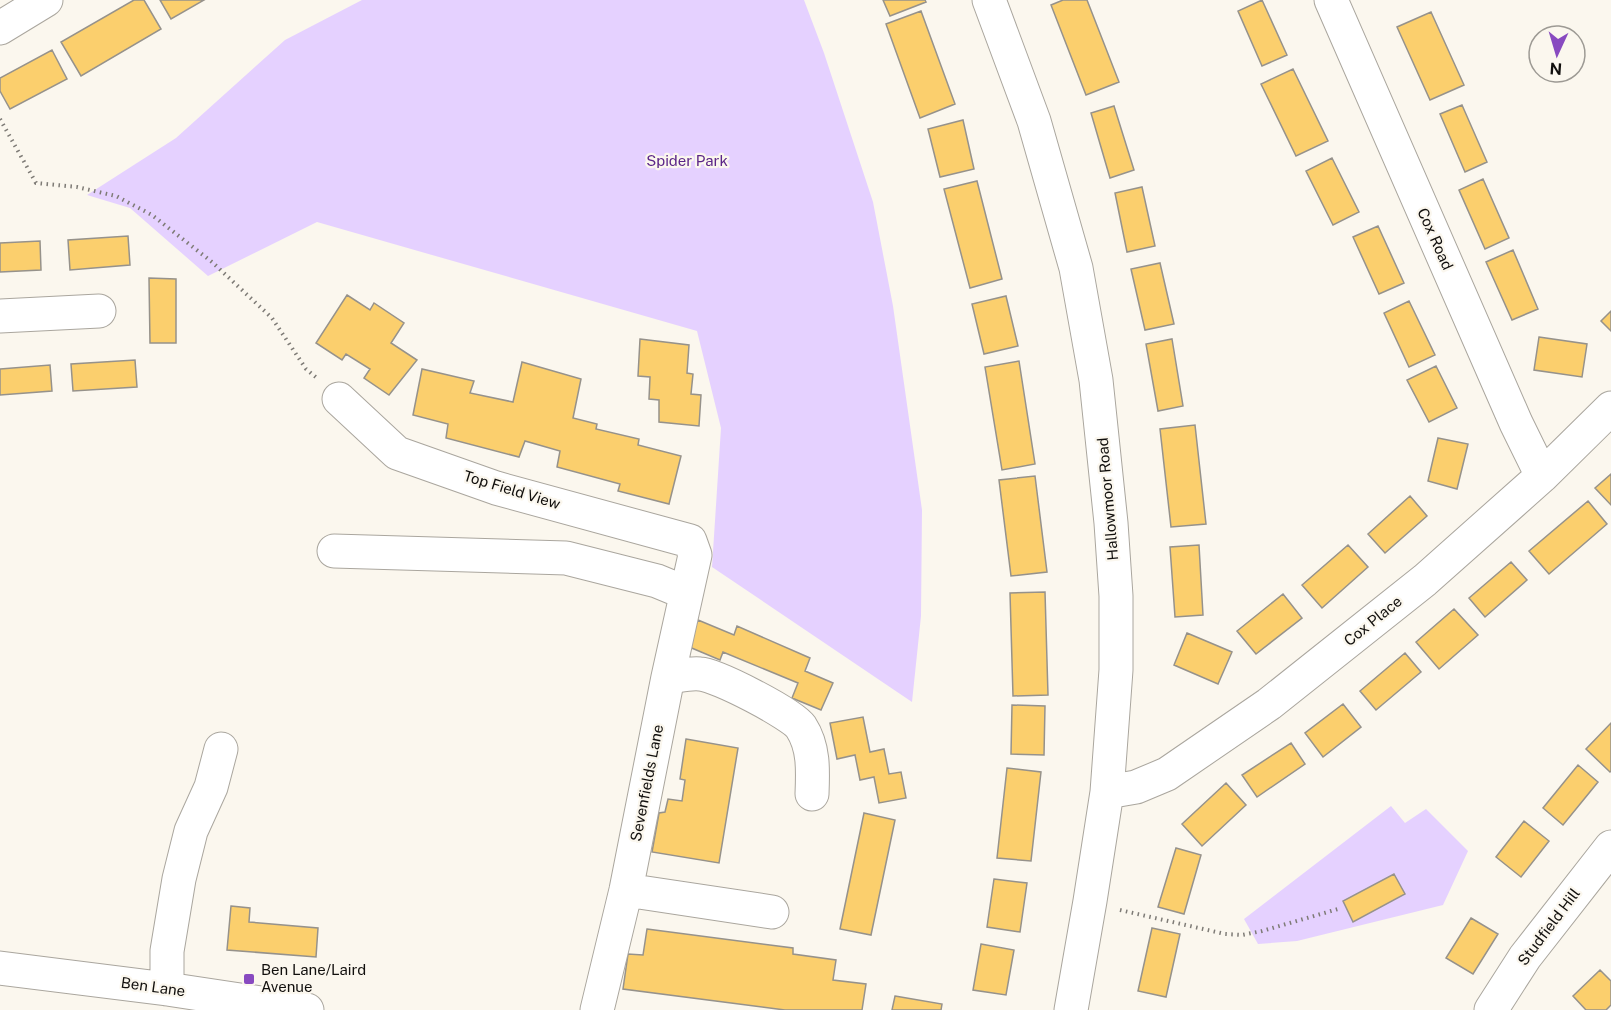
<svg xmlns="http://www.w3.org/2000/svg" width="1611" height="1010" font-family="'Public Sans',sans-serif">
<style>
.green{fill:#e5d1ff}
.building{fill:#fbcf6d;stroke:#96928b;stroke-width:1.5}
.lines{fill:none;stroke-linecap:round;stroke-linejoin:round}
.minor-casing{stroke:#aaa69e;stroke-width:35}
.path{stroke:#7e7b76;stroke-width:4;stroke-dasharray:1.5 4.5;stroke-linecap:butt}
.minor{stroke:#fff;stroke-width:33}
.poi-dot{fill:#884ac0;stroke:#fbf7ee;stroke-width:2}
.labels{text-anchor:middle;stroke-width:4.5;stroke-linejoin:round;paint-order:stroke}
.park-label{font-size:15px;fill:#5c2688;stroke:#fbf7ee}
.street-label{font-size:15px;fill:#110f0d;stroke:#fbf7ee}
.poi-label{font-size:15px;fill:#110f0d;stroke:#fbf7ee;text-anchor:start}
</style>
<rect width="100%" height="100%" fill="#fbf7ee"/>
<path class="green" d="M362 0H804L824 53 873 202 893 306 922 510 921 616 912 702 712 567 721 428 697 331 317 222 208 276 130 208 87 195 176 138 285 40Z
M1391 806 1405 823 1426 809 1468 851 1443 905 1297 941 1258 944 1244 919Z"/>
<path class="building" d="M134 0H144L161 29 81 76 61 42Z
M160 0H204L171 19Z
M883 0H925L926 2 890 16Z
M1063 0H1087L1119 82 1086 95 1051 5Z
M1262 0 1287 55 1262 66 1238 11Z
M921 11 955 104 920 118 886 24Z
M1431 12 1464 85 1430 100 1397 27Z
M52 50 67 79 10 109 0 91V78Z
M1293 69 1328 141 1296 156 1261 84Z
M1462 105 1487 162 1465 172 1440 114Z
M1114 106 1134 170 1110 178 1091 113Z
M963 120 974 169 940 177 928 129Z
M1332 158 1359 212 1333 225 1306 171Z
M1483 179 1509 238 1485 249 1459 190Z
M977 181 1002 279 970 288 944 189Z
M1142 187 1155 246 1127 252 1115 193Z
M1378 226 1404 283 1379 294 1353 237Z
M128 236 130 265 70 270 68 240Z
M40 241 41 270 0 272V243Z
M1513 250 1538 309 1512 320 1486 262Z
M1160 263 1174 324 1145 330 1131 269Z
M149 278 176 279V343H150Z
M347 295 370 310 374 303 404 323 391 343 417 360 389 395 364 378 370 369 346 354 342 360 316 343Z
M1006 296 1018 346 984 354 972 304Z
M1409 301 1435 355 1409 367 1384 313Z
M1611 311V331L1601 321Z
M1539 337 1587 344 1582 377 1534 370Z
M640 339 689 345 687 373 693 374 691 394 701 395 699 426 659 422V400L649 399 650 377 638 376Z
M1172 339 1183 406 1158 411 1146 344Z
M135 360 137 387 73 391 71 364Z
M1019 361 1035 464 1002 470 985 367Z
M522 362 581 379 573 418 597 424 596 429 639 439 638 445 681 456 669 504 618 491 620 484 557 467 560 451 525 441 519 457 446 438 448 424 413 415 422 369 474 381 470 393 513 402Z
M50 365 52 391 0 395V369Z
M1436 366 1457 408 1429 422 1407 380Z
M1195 425 1206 524 1171 527 1160 429Z
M1438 438 1468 444 1457 489 1428 481Z
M1611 474V505L1595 488Z
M1035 476 1047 572 1011 576 999 480Z
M1410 496 1427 516 1385 553 1368 534Z
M1588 501 1607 524 1549 574 1529 551Z
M1199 545 1203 615 1175 617 1170 547Z
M1348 545 1368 567 1322 608 1302 585Z
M1511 562 1527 580 1485 617 1469 598Z
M1045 592 1048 695 1013 696 1010 593Z
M1283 594 1302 618 1256 654 1237 631Z
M1454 609 1478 635 1439 669 1416 642Z
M698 620 734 635 737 626 810 658 805 671 833 683 821 710 792 698 798 683 723 652 720 660 687 646Z
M1187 633 1232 652 1218 684 1174 665Z
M1405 653 1421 672 1376 710 1360 691Z
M1343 704 1361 727 1323 757 1305 733Z
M1012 705 1045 706 1044 755 1011 754Z
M863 717 870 752 884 749 889 774 901 772 906 798 879 803 874 777 860 780 855 755 837 759 830 723Z
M1611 723V771L1610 772 1586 749Z
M686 739 738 748 719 863 652 852 659 813 665 812 668 799 682 801 685 780 680 779Z
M1291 743 1305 764 1257 797 1242 775Z
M1578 765 1598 782 1563 825 1543 808Z
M1007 768 1041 772 1031 861 997 858Z
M1226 783 1246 805 1202 846 1182 824Z
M864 813 895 820 871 935 840 929Z
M1524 821 1549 841 1521 877 1496 857Z
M1176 848 1201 855 1184 914 1158 907Z
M1394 874 1405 894 1353 922 1343 901Z
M994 879 1027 883 1020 932 987 927Z
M231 906 250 908 249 922 318 928 316 957 227 950Z
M1471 918 1498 934 1473 974 1446 958Z
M1152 928 1180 934 1166 997 1138 991Z
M647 929 793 948V954L836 960 833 980 866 984 862 1010H785L623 989 628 954 643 955Z
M981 944 1014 950 1006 995 973 990Z
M1600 970 1611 981V1005L1606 1010H1586L1573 996Z
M895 996 942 1004 941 1010H892Z"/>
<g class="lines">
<g class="minor-casing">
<path id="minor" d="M989 0 1034 121 1076 268 1096 380 1111 523 1116 596V670L1107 792 1090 901 1071 1010
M1331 0 1516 423 1542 476
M0 28 46 0
M0 316 99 311
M339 399 397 453 496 488 690 541 695 555 668 677 626 890 597 1010
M334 551 566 558 657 581 686 593
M668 677C678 676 689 673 700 674 717 675 792 714 801 727 814 747 813 770 812 794
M1107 792 1136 787 1167 774 1269 704 1425 580 1542 476 1611 408
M626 890 772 912
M0 968 167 989 307 1010
M167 989V951L179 879 191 831 211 787 221 749
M1491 1010 1525 957 1611 847"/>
</g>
<path class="path" d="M0 119 36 183 77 187 116 196 152 215 212 262 272 318 306 369 318 379
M1120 910 1225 934 1242 935 1262 931 1338 909"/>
<use href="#minor" class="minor"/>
</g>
<rect class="poi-dot" x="243" y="973" width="12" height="12" rx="3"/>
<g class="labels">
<g class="park-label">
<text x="687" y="166">Spider Park</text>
</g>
<g class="street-label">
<text transform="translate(1435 239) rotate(66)" y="5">Cox Road</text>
<text transform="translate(512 490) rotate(17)" y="5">Top Field View</text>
<text transform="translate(1108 499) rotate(-95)" y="5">Hallowmoor Road</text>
<text transform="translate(1373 621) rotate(-39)" y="5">Cox Place</text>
<text transform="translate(647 783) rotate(-79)" y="5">Sevenfields Lane</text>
<text transform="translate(1549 927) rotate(-53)" y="5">Studfield Hill</text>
<text transform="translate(153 987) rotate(8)" y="5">Ben Lane</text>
</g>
<g class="poi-label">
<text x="261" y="975">Ben Lane/Laird<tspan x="261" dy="17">Avenue</tspan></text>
</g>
</g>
<g transform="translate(1557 54) rotate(184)"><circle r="28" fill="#fbf7ee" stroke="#9d9a94" stroke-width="1.5"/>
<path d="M0-4.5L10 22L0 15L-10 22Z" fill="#884ac0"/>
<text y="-9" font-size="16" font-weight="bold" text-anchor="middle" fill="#110f0d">N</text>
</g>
</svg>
